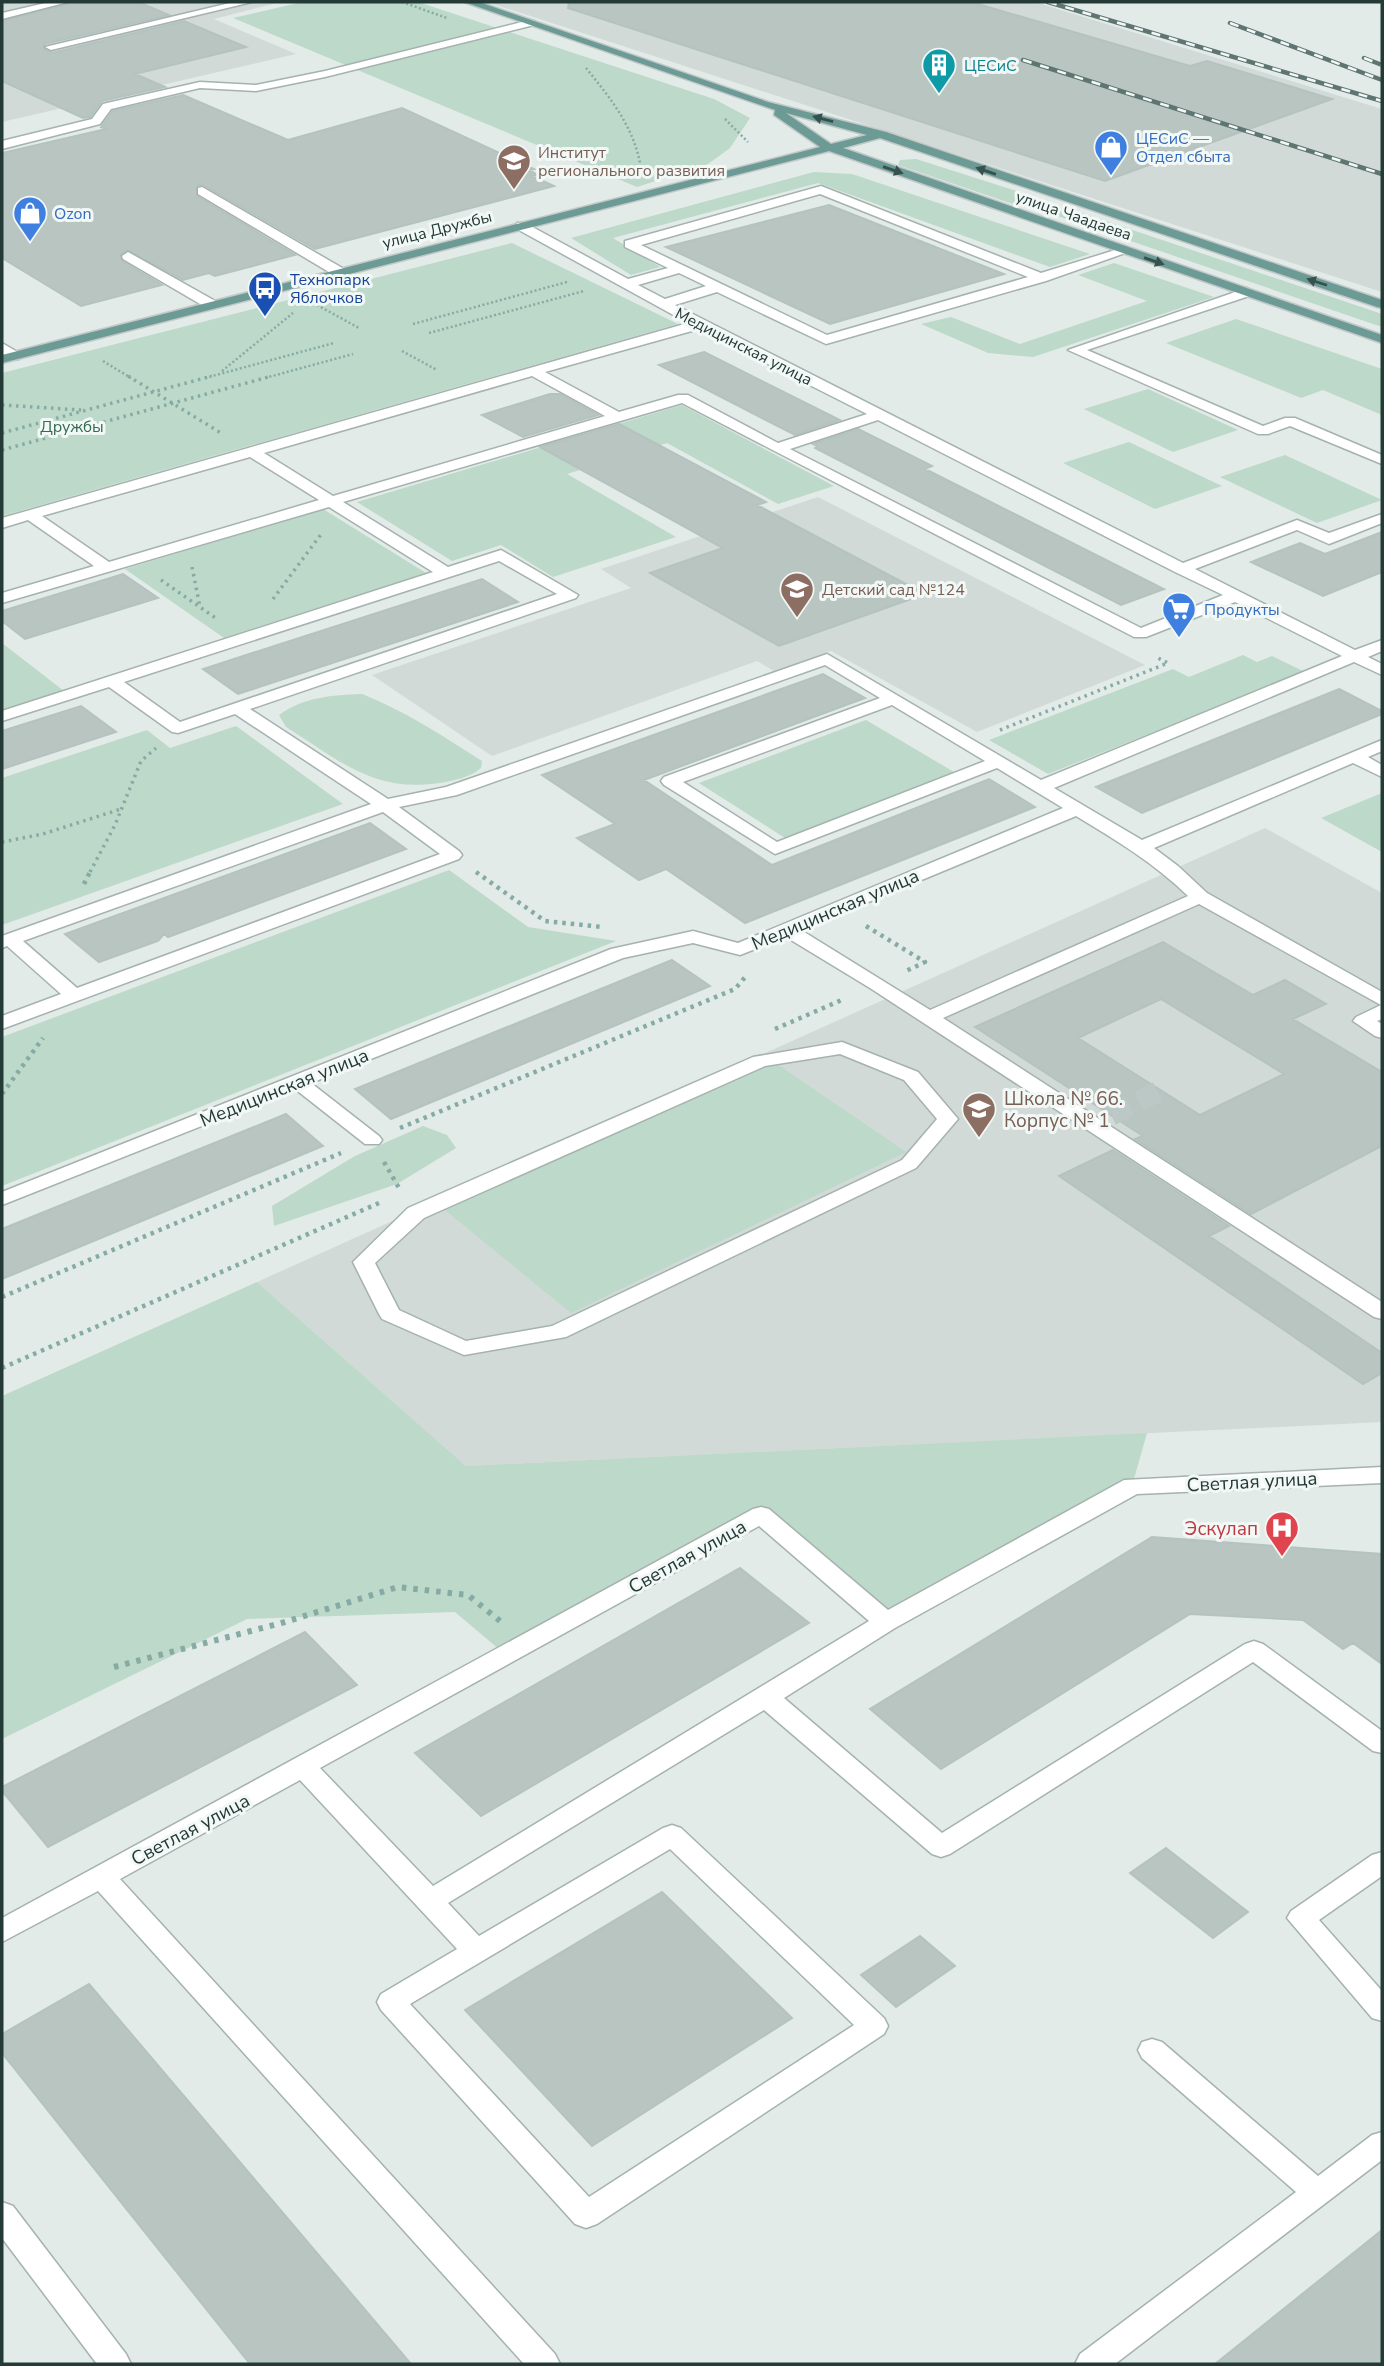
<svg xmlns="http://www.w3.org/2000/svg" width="1384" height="2366" font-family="'Nunito Sans',sans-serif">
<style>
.built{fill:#d1dad7}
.green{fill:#bdd9c9}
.building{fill:#b8c5c1;stroke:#b5c3c0;stroke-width:2;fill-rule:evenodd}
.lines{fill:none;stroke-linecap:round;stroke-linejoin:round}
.minor-tunnel{stroke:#bcc8c5;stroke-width:21;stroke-dasharray:21 10;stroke-linecap:butt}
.minor-casing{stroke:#a5b2af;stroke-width:3}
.major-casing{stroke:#c2c8c7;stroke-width:3}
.path-far3{stroke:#86aba5;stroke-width:2.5;stroke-dasharray:2 2.5;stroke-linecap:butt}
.path-far2{stroke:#86aba5;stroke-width:3.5;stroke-dasharray:2.5 4.5;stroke-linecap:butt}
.path-far1{stroke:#86aba5;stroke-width:4.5;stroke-dasharray:3.5 5;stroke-linecap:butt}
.path{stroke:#86aba5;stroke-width:6;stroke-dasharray:4.5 7;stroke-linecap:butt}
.minor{fill:#fff;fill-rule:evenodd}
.major{fill:#6c9b96;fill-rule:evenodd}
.rail-casing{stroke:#5f7572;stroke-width:4.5}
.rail{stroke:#f2f8f6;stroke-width:2.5;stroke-dasharray:9;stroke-linecap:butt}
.oneway{fill:#36524f}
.labels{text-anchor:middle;stroke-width:6;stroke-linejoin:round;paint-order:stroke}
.far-culture-label{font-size:16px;fill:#0d838f;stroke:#f2f8f6;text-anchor:start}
.far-shop-label{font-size:16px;fill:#366cbe;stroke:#f2f8f6;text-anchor:start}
.far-education-label{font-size:16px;fill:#785e54;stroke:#f2f8f6;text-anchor:start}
.far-street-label{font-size:16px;fill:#243a37;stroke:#f2f8f6}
.far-transit-label{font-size:16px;fill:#164399;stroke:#f2f8f6;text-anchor:start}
.far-park-label{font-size:16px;fill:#336c51;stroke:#f2f8f6}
.street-label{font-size:19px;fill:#243a37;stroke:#f2f8f6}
.education-label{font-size:19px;fill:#785e54;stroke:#f2f8f6;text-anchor:start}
.health-label{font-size:19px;fill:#be3a42;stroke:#f2f8f6;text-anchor:end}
</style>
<rect width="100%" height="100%" fill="#e2ebe8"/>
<path class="built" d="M2 2H281L214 19 296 54 2 122Z
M487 2H1035L1382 109V292Z
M818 497 1145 665 977 732 831 651 774 671 757 661 492 756 372 675 631 588 601 569Z
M1265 828 1382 893V1422L466 1466 257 1282Z"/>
<path class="green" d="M302 2H418L714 99 750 118 730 148 708 164 637 187 233 18Z
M916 159 1038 198 1019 206 898 165 900 160Z
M814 172 852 174 1090 254 1050 267 818 183 613 238 660 267 631 275 571 238Z
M1067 208 1382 314V327L1052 214Z
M512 243 678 324 2 516V373Z
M1114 263 1214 297 1033 357 988 353 921 324 951 317 1020 344 1147 301 1078 275Z
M1236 319 1382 369V415L1323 390 1301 398 1166 343Z
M1148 389 1238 430 1173 452 1084 409Z
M682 405 834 486 778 504 667 443 567 474 676 537 553 577 501 545 452 561 357 502Z
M1129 442 1222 486 1155 509 1063 463Z
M1285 455 1382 500 1317 523 1220 477Z
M323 509 426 573 224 638 125 569Z
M2 643 64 691 2 711Z
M1243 655 1257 662 1272 656 1305 672 1048 774 989 740 1173 669 1189 677Z
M362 694C405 711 443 736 482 761L481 768C469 778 455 780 440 783 373 793 339 760 286 727L279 715C304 697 332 695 362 694Z
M866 720 954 772 785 838 699 783Z
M236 726 343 804 2 925V778L147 730 170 748Z
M1382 793V852L1321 818Z
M449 870 528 927 616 941 2 1186V1037Z
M774 1062 906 1152 571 1313 445 1210Z
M423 1126 447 1135 456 1148 397 1184 274 1226 272 1206 355 1156Z
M257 1282 466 1466 1147 1433 1132 1486 886 1622 761 1515 507 1656 455 1612 247 1619 2 1739V1396Z"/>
<path class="building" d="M75 2H138L169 15 44 44V49L52 53 184 21 246 47 135 74 165 87 102 101 90 117 83 118 2 81V21Z
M569 2H971L1190 66 1207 61 1332 99 1105 181 568 8Z
M183 95 288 140 402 108 534 169 529 170 538 175 532 176 554 186 315 249 203 185H197V196L295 255 215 276 209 273 183 280 127 250 120 255 122 261 162 285 81 306 2 258V153L106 129 101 127 113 111Z
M829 205 1004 274 830 324 666 247Z
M704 352 840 420 795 435 659 365Z
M550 394H560L598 415 523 437 482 415Z
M619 424 766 502 757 505 925 594 779 646 650 573 723 548 540 447Z
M858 429 932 466 925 469 1164 589 1121 605 815 448 817 446 813 444Z
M1382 532V572L1323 596 1251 562 1300 543 1325 554Z
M123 574 158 598 25 639 2 621V611Z
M482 579 518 602 238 694 203 669Z
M823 674 865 698 644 780 772 865 989 779 1035 807 745 923 666 869 639 880 577 838 615 824 542 775Z
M1339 689 1382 711V714L1142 813 1096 787Z
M81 706 116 732 2 769V731Z
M370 823 406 849 168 937 164 934 158 941 99 962 65 934Z
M1163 942 1253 995 1285 980 1326 1004 1293 1019 1382 1072V1146L1251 1214 1135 1139 1143 1136 975 1027ZM1161 999 1284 1074 1200 1115 1078 1038Z
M672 960 710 986 391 1119 355 1089Z
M286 1114 323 1146 2 1279V1229Z
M1113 1150 1229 1226 1209 1236 1382 1353V1373L1363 1384 1059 1176Z
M1152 1537 1382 1554V1664L1353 1643 1343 1649 1303 1620 1190 1614 941 1769 870 1709Z
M740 1568 809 1623 481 1816 415 1753Z
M305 1632 357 1685 48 1847 2 1791V1787Z
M1166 1848 1248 1912 1213 1938 1130 1873Z
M662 1892 792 2018 592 2146 465 2010Z
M920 1936 955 1966 896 2007 861 1975Z
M89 1984 411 2364H250L2 2053V2034Z
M1382 2230V2364H1215Z"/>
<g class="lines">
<path class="minor-tunnel" d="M1111 1115 1161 1090"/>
<g class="minor-casing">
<path id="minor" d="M50 2H68L2 19V13Z
M234 2H252L51 50 45 47Z
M530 20 534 21V25L325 77 256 91 200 88 111 109 100 124 2 149V141L92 119 103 104 107 103 200 82 256 85 325 71Z
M821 186 1041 273 1125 247 1131 251 1046 281 826 344 717 292 675 305 1183 563 1297 520 1329 533 1382 514V523L1329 544 1297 530 1195 569 1355 650 1382 640V651L1368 657 1382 664V675L1354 662 1054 788 1142 840 1382 740V751L1368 757 1382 765V777L1353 763 1154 848 1178 866 1207 893 1382 992V1019L1377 1021 1382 1024V1038L1375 1036 1353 1021 1356 1017 1381 1005 1199 904 943 1018 1382 1302V1319L1374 1317 870 988 786 937 740 955 693 943 623 958 311 1083 379 1136 382 1140 379 1144H365L295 1089 2 1205V1192L611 949 693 931 738 943 1063 808 997 768 775 854 664 785 661 781 664 777 880 698 825 665 457 795 399 807 459 851 462 855 459 859 2 1029V1016L61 994 7 946 2 948V936L371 804 235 714 178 733 172 732 109 687 2 721V711L433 572 329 507 2 603V593L94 566 28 520 2 528V518L688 323 517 229V223H525L628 279 668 268 625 247V241ZM820 194 1028 277 827 335 641 245ZM679 273 706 286 665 299 638 285ZM699 329 867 414 778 443 688 395H678L619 412 545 372ZM532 376 605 416 333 496 264 453ZM682 403 1134 637H1146L1235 602 1342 656 1041 780 827 654 446 787 388 799 250 709 576 598 578 595 501 550 448 567 343 502ZM878 420 1175 572 1223 595 1141 628 790 449ZM250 457 319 500 109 562 42 516ZM499 561 557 594 180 722 124 682ZM892 705 985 761 777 842 683 782ZM383 812 440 854 77 988 23 941ZM1076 816C1116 840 1154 863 1188 896L930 1010 801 930Z
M202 187 344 269 346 272 344 275H334L198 194V188Z
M128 252 217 302 219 305 212 309 207 308 123 259 122 256Z
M1247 288 1254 292 1252 295 1087 350 1263 426 1285 418H1295L1382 455V464L1290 426 1268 434H1258L1068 350Z
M2 343 19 353V359H9L2 353Z
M842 1042 918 1072 958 1119 916 1168 566 1337 464 1355 382 1319 379 1314 353 1262 408 1208 753 1057ZM840 1054 904 1080 937 1119 902 1160 552 1326 466 1341 399 1310 375 1263 424 1218 765 1066Z
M1382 1467V1483L1137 1494 895 1628 784 1698 942 1833 1245 1644 1254 1641 1263 1644 1382 1731V1753L1373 1751 1253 1662 950 1854 941 1857 932 1854 764 1710 448 1903 479 1936 663 1828 672 1825 681 1828 884 2018 888 2026 884 2034 597 2224 586 2228 575 2224 381 2010 377 2002 381 1994 457 1949 300 1780 120 1879 555 2354 560 2364H524L98 1891 2 1942V1918L753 1509 761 1507 769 1509 888 1610 1124 1480ZM759 1526 869 1621 433 1886 320 1768ZM670 1849 854 2025 589 2197 410 2004Z
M1382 1852V1876L1319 1920 1382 1991V2021L1372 2018 1287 1918 1291 1911 1372 1855Z
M1152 2039 1162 2042 1318 2176 1372 2135 1382 2132V2160L1115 2364H1075L1080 2354 1296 2192 1142 2058 1138 2050 1142 2042Z
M2 2202 13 2206 126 2354 131 2364H97L2 2238Z"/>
</g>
<g class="major-casing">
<path id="major" d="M464 2H479L768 102 886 132 1382 300V308L1377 307 880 138 843 148 1382 335V343L829 151 2 363V355L820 147 774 115 775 110ZM786 113 867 135 831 144Z"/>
</g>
<path class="path-far3" d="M402 2 447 18
M586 68C611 99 635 128 641 169
M725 119 748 142
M317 305 359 328
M413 324 567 282
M429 333 584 291
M402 351 437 370
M103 361 131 378
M222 371 293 313
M205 378 334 343
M265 378 353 354"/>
<path class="path-far2" d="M128 376 221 433
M2 405 81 410
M2 433 212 376
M2 450 272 376
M192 567 200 607
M161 580 217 619
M273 599 322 533
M1000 730 1168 663 1156 657
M2 842 43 834 121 809
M90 872 115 825 141 761 156 748"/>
<path class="path-far1" d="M476 872 545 921 602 927
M84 884 91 870
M866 926 925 962 906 971
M775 1029 844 999
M2 1094 43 1038
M400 1128 735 989 746 976
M384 1162 399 1188
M2 1297 341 1153
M2 1368 379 1203"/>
<path class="path" d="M114 1667 285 1622 398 1587 468 1595 500 1621"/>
<use href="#minor" class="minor"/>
<use href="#major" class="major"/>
<g class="rail-casing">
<path id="rail" d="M1048 2 1382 101
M1230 23 1382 80
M1364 58 1382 65
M1023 60 1382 174"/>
</g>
<use href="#rail" class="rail"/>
</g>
<defs><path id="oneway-solid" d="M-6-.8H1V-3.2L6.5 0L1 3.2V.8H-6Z" transform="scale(1.75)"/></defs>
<g class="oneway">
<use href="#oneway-solid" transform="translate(823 119) rotate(-165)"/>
<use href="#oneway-solid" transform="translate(893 170) rotate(19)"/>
<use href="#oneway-solid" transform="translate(986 171) rotate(-161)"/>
<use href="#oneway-solid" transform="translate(1154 261) rotate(19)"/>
<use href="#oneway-solid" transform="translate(1317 282) rotate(-162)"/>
</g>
<defs>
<g id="building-pin" transform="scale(1.75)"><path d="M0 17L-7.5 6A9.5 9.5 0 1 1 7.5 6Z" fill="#0f9aa8" stroke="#f2f8f6"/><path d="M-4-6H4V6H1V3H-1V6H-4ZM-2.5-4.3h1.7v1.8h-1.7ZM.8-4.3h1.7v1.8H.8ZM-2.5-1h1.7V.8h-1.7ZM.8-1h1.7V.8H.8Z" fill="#fff"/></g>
<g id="shop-pin" transform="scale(1.75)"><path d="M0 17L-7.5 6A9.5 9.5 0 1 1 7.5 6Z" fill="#3f7fe0" stroke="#f2f8f6"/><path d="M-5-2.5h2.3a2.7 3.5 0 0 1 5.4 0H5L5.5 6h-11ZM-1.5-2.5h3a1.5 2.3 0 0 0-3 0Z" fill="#fff"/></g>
<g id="university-pin" transform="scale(1.75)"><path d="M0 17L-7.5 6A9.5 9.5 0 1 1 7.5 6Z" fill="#8d6e63" stroke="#f2f8f6"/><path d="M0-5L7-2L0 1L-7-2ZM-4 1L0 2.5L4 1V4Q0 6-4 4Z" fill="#fff"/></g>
<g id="bus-pin" transform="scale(1.75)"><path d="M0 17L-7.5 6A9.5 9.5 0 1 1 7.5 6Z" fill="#1a4fb4" stroke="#f2f8f6"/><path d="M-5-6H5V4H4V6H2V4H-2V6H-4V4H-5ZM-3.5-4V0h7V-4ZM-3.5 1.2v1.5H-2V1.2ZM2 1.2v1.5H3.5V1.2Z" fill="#fff"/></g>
<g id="school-pin" transform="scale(1.75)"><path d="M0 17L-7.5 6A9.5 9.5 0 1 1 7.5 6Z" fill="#8d6e63" stroke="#f2f8f6"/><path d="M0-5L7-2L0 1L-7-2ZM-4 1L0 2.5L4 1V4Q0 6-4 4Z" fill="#fff"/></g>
<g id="supermarket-pin" transform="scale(1.75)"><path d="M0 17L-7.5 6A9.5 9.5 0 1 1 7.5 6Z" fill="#3f7fe0" stroke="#f2f8f6"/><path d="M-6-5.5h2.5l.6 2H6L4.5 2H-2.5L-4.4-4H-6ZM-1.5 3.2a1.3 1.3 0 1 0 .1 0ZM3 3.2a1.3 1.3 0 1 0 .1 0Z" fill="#fff"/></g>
<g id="hospital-pin" transform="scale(1.75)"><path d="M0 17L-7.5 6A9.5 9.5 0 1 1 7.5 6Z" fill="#e0444e" stroke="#f2f8f6"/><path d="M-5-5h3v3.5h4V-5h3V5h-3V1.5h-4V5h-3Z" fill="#fff"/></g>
</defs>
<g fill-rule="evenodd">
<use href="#building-pin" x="939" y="65"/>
<use href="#shop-pin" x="1111" y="147"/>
<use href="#university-pin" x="514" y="161"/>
<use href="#shop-pin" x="30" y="213"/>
<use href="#bus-pin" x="265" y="288"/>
<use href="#school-pin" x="797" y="589"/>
<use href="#supermarket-pin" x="1179" y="609"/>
<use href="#school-pin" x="979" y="1109"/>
<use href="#hospital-pin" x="1282" y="1528"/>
</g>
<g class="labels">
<g class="far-culture-label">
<text x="964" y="71">ЦЕСиС</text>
</g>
<g class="far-shop-label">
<text x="1136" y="144">ЦЕСиС —<tspan x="1136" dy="18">Отдел сбыта</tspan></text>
<text x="54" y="219">Ozon</text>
<text x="1204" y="615">Продукты</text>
</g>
<g class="far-education-label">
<text x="538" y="158">Институт<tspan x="538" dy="18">регионального развития</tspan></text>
<text x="822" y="595">Детский сад №124</text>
</g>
<g class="far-street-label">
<text transform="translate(1074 215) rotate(19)" y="6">улица Чаадаева</text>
<text transform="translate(437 229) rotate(-14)" y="6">улица Дружбы</text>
<text transform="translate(744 346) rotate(27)" y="6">Медицинская улица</text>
</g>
<g class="far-transit-label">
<text x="290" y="285">Технопарк<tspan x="290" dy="18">Яблочков</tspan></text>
</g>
<g class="far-park-label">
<text x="72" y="432">Дружбы</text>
</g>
<g class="street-label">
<text transform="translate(835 909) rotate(-23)" y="7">Медицинская улица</text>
<text transform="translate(284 1087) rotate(-22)" y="7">Медицинская улица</text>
<text transform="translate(1252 1481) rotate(-3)" y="7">Светлая улица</text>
<text transform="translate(687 1556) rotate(-29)" y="7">Светлая улица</text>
<text transform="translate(190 1829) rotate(-28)" y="7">Светлая улица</text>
</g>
<g class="education-label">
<text x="1004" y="1105">Школа № 66.<tspan x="1004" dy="22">Корпус № 1</tspan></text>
</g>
<g class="health-label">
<text x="1258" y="1535">Эскулап</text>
</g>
</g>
<rect width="1384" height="2366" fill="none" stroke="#243a37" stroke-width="7"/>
</svg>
